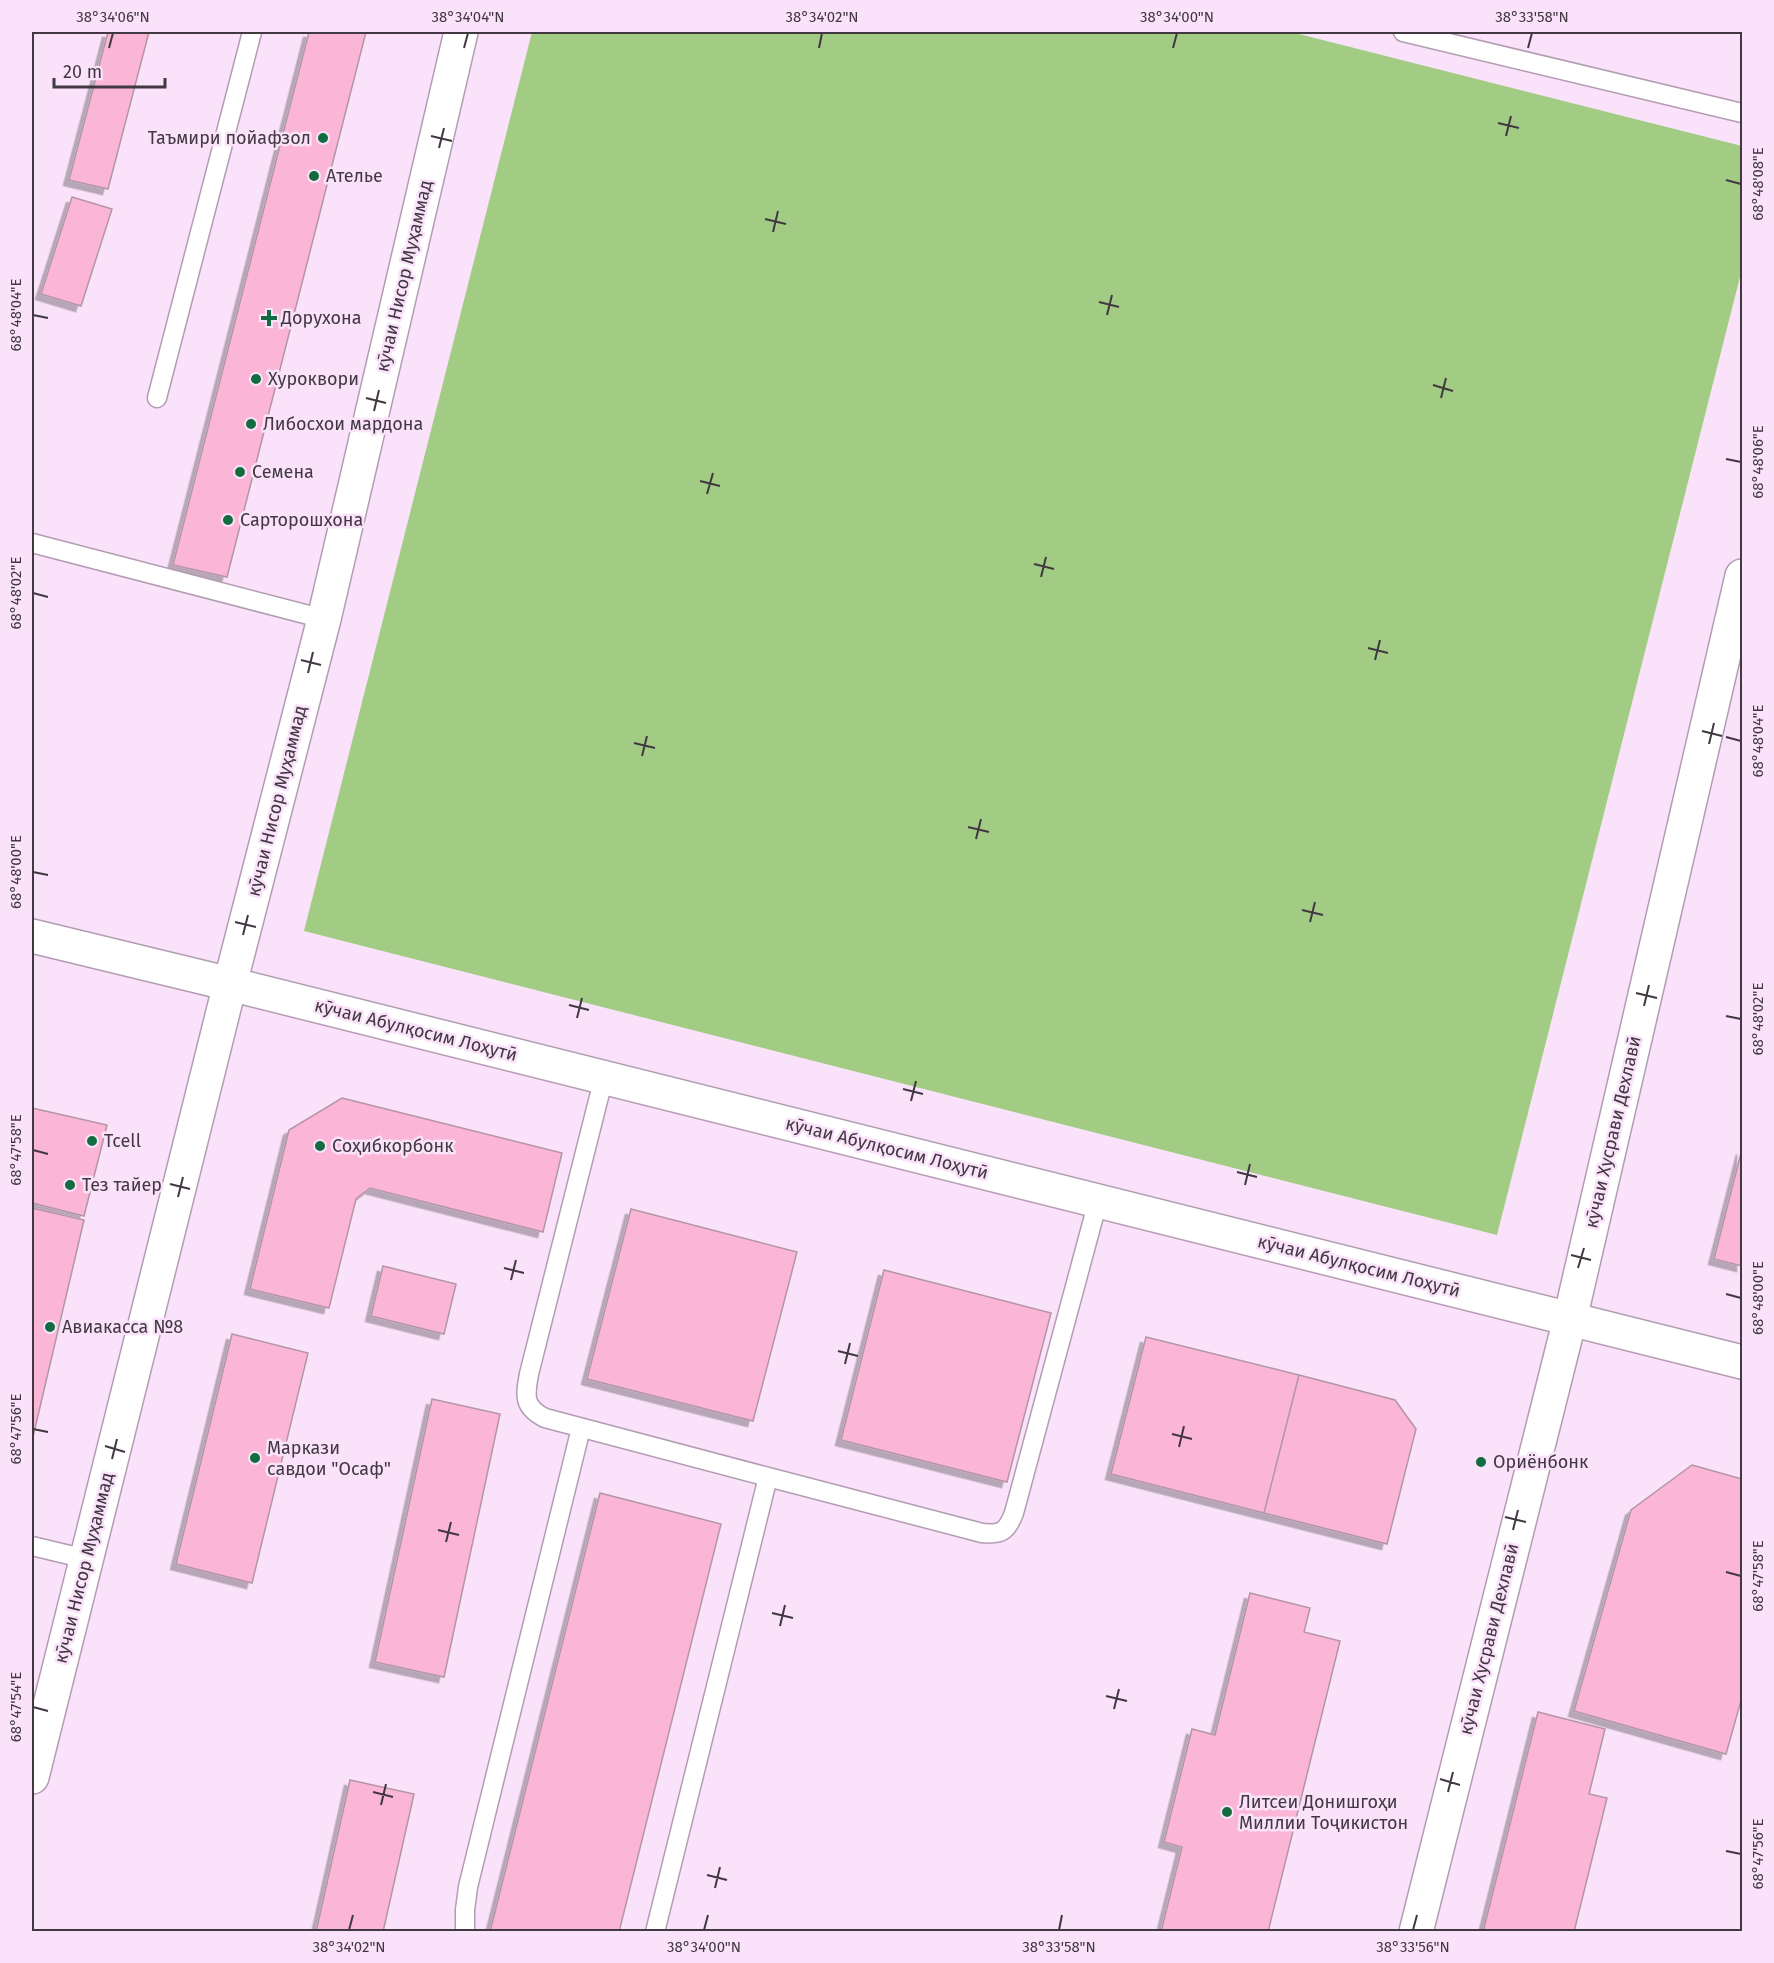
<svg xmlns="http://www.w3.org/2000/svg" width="1774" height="1963" font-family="'Fira Sans',sans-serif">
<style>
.green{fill:#a2cc83}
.building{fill:#fbb6d7;stroke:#b396a4;stroke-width:1.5;filter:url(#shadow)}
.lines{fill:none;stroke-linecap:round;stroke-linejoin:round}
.lane-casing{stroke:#b29db3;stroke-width:21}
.street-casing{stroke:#b29db3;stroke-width:36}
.secondary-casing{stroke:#b29db3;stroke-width:36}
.lane{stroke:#fff;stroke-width:18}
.street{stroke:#fff;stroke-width:33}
.secondary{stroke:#fff;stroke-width:33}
.ticks{fill:none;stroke:#413841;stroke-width:2}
.poi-dot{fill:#126c40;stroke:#f9e2fa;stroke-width:2}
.labels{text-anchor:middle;stroke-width:5;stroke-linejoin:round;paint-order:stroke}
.poi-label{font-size:18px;fill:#413841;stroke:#f9e2fa;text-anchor:start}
.street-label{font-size:18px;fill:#413841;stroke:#f9e2fa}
.neatline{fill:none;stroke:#413841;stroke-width:2}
.ticks-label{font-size:15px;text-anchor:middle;fill:#413841}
</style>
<defs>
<filter id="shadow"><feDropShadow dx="-5.5" dy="5.5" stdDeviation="0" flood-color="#0004"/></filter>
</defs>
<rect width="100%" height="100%" fill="#f9e2fa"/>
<path class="green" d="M532 32H1291L1742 146V269L1497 1235 304 931Z"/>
<path class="building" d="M108 32H149L108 189 69 180Z
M309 32H366L227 577 173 565Z
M72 197 112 209 81 306 41 294Z
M342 1098 562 1153 543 1232 370 1188 356 1199 329 1308 250 1289 289 1130Z
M32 1108 107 1125 84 1216 32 1203Z
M1742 1149V1266L1714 1259Z
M32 1208 84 1220 32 1441Z
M631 1209 797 1252 753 1421 587 1379Z
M383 1266 456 1284 444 1334 371 1316Z
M884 1270 1051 1313 1007 1482 841 1440Z
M232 1334 308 1353 252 1583 176 1564Z
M1146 1337 1299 1375 1264 1513 1111 1474Z
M1299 1375 1395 1400 1416 1429 1387 1544 1264 1513Z
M432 1399 500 1414 444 1677 375 1662Z
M1692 1465 1742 1479V1697L1726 1754 1574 1711 1631 1510Z
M600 1493 721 1524 619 1932H490Z
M1250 1593 1310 1608 1304 1632 1340 1641 1268 1932H1161L1182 1847 1164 1842 1192 1729 1215 1735Z
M1538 1712 1605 1729 1589 1794 1607 1798 1574 1932H1483Z
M350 1780 414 1794 383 1932H316Z"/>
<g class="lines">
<g class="lane-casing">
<path id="lane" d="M1403 32 1742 113
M157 398 252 32
M32 543 324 619
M604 1077 529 1374C525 1396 523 1407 545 1418L768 1477
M32 1546 86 1559
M465 1932V1910L468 1887 581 1428
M655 1932 768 1477 982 1533C1002 1535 1007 1531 1014 1513L1098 1201"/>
</g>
<g class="street-casing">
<path id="street" d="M1416 1932 1570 1319 1742 576"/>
</g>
<g class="secondary-casing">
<path id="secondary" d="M32 936 230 984 1742 1362
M32 1777 230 984 324 619 461 32"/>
</g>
<use href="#lane" class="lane"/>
<use href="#street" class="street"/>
<use href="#secondary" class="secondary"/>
</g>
<path class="ticks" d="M109 48 113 33M464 48 468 33M819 48 822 33M1173 48 1177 33M1528 48 1532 33M1498 123 1519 128M431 136 452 141M1506 136 1511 116M439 148 444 128M1726 180 1741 184M765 219 786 224M773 232 778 211M1099 302 1119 307M33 315 48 318M1107 315 1112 295M1433 385 1453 391M366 398 386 403M1441 398 1446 378M374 411 379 390M1726 459 1741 462M700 481 720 486M707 494 713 473M1034 564 1054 569M1041 577 1046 557M33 593 48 597M1368 648 1388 653M301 660 321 665M1375 660 1380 640M308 673 313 652M1702 731 1722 736M1726 737 1741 741M634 743 655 748M1709 744 1714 723M642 756 647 736M968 827 989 832M976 839 981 819M33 872 48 875M1302 910 1323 915M235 922 256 927M1310 922 1315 902M243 935 248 915M1636 993 1657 998M569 1005 589 1010M1644 1006 1649 985M1726 1016 1741 1019M577 1018 582 998M903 1089 923 1094M911 1101 916 1081M33 1150 48 1154M1237 1172 1257 1177M170 1184 190 1189M1245 1185 1250 1164M178 1197 183 1177M1571 1255 1591 1260M504 1268 524 1273M1578 1268 1584 1248M511 1280 516 1260M1726 1294 1741 1298M838 1351 858 1356M845 1364 850 1343M33 1429 48 1432M1172 1434 1192 1439M105 1446 125 1452M1179 1447 1184 1426M112 1459 117 1439M1505 1517 1526 1522M438 1530 459 1535M1513 1530 1518 1510M446 1542 451 1522M1726 1572 1741 1576M772 1613 793 1618M780 1626 785 1605M1106 1696 1127 1701M33 1707 48 1711M1114 1709 1119 1689M1440 1779 1460 1785M373 1792 393 1797M1448 1792 1453 1772M381 1805 386 1784M1726 1851 1741 1854M707 1875 727 1880M715 1888 720 1867M349 1930 353 1915M704 1930 708 1915M1059 1930 1062 1915M1413 1930 1417 1915"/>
<g class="poi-dot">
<circle cx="323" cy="138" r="6"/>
<circle cx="314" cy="176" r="6"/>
<path d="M266 309h6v6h6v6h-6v6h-6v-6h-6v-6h6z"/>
<circle cx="256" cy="379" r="6"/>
<circle cx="251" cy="424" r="6"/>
<circle cx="240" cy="472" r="6"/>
<circle cx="228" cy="520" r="6"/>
<circle cx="92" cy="1141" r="6"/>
<circle cx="320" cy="1146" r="6"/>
<circle cx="70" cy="1185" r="6"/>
<circle cx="50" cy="1327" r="6"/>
<circle cx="255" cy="1458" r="6"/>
<circle cx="1481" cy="1462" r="6"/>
<circle cx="1227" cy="1812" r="6"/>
</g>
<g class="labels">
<g class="poi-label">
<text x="311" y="144" text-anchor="end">Таъмири пойафзол</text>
<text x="326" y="182">Ателье</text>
<text x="281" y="324">Дорухона</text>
<text x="268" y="385">Хуроквори</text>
<text x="263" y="430">Либосхои мардона</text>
<text x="252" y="478">Семена</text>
<text x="240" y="526">Сарторошхона</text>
<text x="104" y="1147">Tcell</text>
<text x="332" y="1152">Соҳибкорбонк</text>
<text x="82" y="1191">Тез тайер</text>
<text x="62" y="1333">Авиакасса №8</text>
<text x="267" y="1454">Маркази<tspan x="267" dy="21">савдои "Осаф"</tspan></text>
<text x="1493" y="1468">Ориёнбонк</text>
<text x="1239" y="1808">Литсеи Донишгоҳи<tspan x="1239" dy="21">Миллии Тоҷикистон</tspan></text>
</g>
<g class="street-label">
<text transform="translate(404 276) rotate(-77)" y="6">кӯчаи Нисор Муҳаммад</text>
<text transform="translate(277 801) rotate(-76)" y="6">кӯчаи Нисор Муҳаммад</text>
<text transform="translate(416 1030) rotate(14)" y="6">кӯчаи Абулқосим Лоҳутӣ</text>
<text transform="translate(1613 1132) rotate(-77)" y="6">кӯчаи Хусрави Дехлавӣ</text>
<text transform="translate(887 1148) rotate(14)" y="6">кӯчаи Абулқосим Лоҳутӣ</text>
<text transform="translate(1359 1266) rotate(14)" y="6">кӯчаи Абулқосим Лоҳутӣ</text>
<text transform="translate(84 1568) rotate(-76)" y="6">кӯчаи Нисор Муҳаммад</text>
<text transform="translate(1489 1639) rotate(-76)" y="6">кӯчаи Хусрави Дехлавӣ</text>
</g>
</g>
<rect width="1774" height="1963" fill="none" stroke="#f9e2fa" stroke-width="66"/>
<path d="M54 78v9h111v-9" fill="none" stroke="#413841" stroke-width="3"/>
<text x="63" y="78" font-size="18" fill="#413841" stroke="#f9e2fa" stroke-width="4.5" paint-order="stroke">20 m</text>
<rect x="33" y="33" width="1708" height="1897" class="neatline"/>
<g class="ticks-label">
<text x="113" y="22">38°34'06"N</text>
<text x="468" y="22">38°34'04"N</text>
<text x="822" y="22">38°34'02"N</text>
<text x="1177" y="22">38°34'00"N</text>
<text x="1532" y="22">38°33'58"N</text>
<text transform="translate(1758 184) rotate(-90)" y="5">68°48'08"E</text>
<text transform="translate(16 315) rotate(-90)" y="5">68°48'04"E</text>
<text transform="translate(1758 462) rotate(-90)" y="5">68°48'06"E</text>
<text transform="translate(16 593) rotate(-90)" y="5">68°48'02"E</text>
<text transform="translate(1758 741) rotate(-90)" y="5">68°48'04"E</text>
<text transform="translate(16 872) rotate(-90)" y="5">68°48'00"E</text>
<text transform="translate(1758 1019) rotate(-90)" y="5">68°48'02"E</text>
<text transform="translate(16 1150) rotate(-90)" y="5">68°47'58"E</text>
<text transform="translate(1758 1298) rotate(-90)" y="5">68°48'00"E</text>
<text transform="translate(16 1429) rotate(-90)" y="5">68°47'56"E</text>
<text transform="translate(1758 1576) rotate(-90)" y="5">68°47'58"E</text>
<text transform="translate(16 1707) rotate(-90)" y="5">68°47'54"E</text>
<text transform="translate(1758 1854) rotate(-90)" y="5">68°47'56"E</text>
<text x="349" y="1952">38°34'02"N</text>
<text x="704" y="1952">38°34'00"N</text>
<text x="1059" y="1952">38°33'58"N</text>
<text x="1413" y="1952">38°33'56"N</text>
</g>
</svg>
